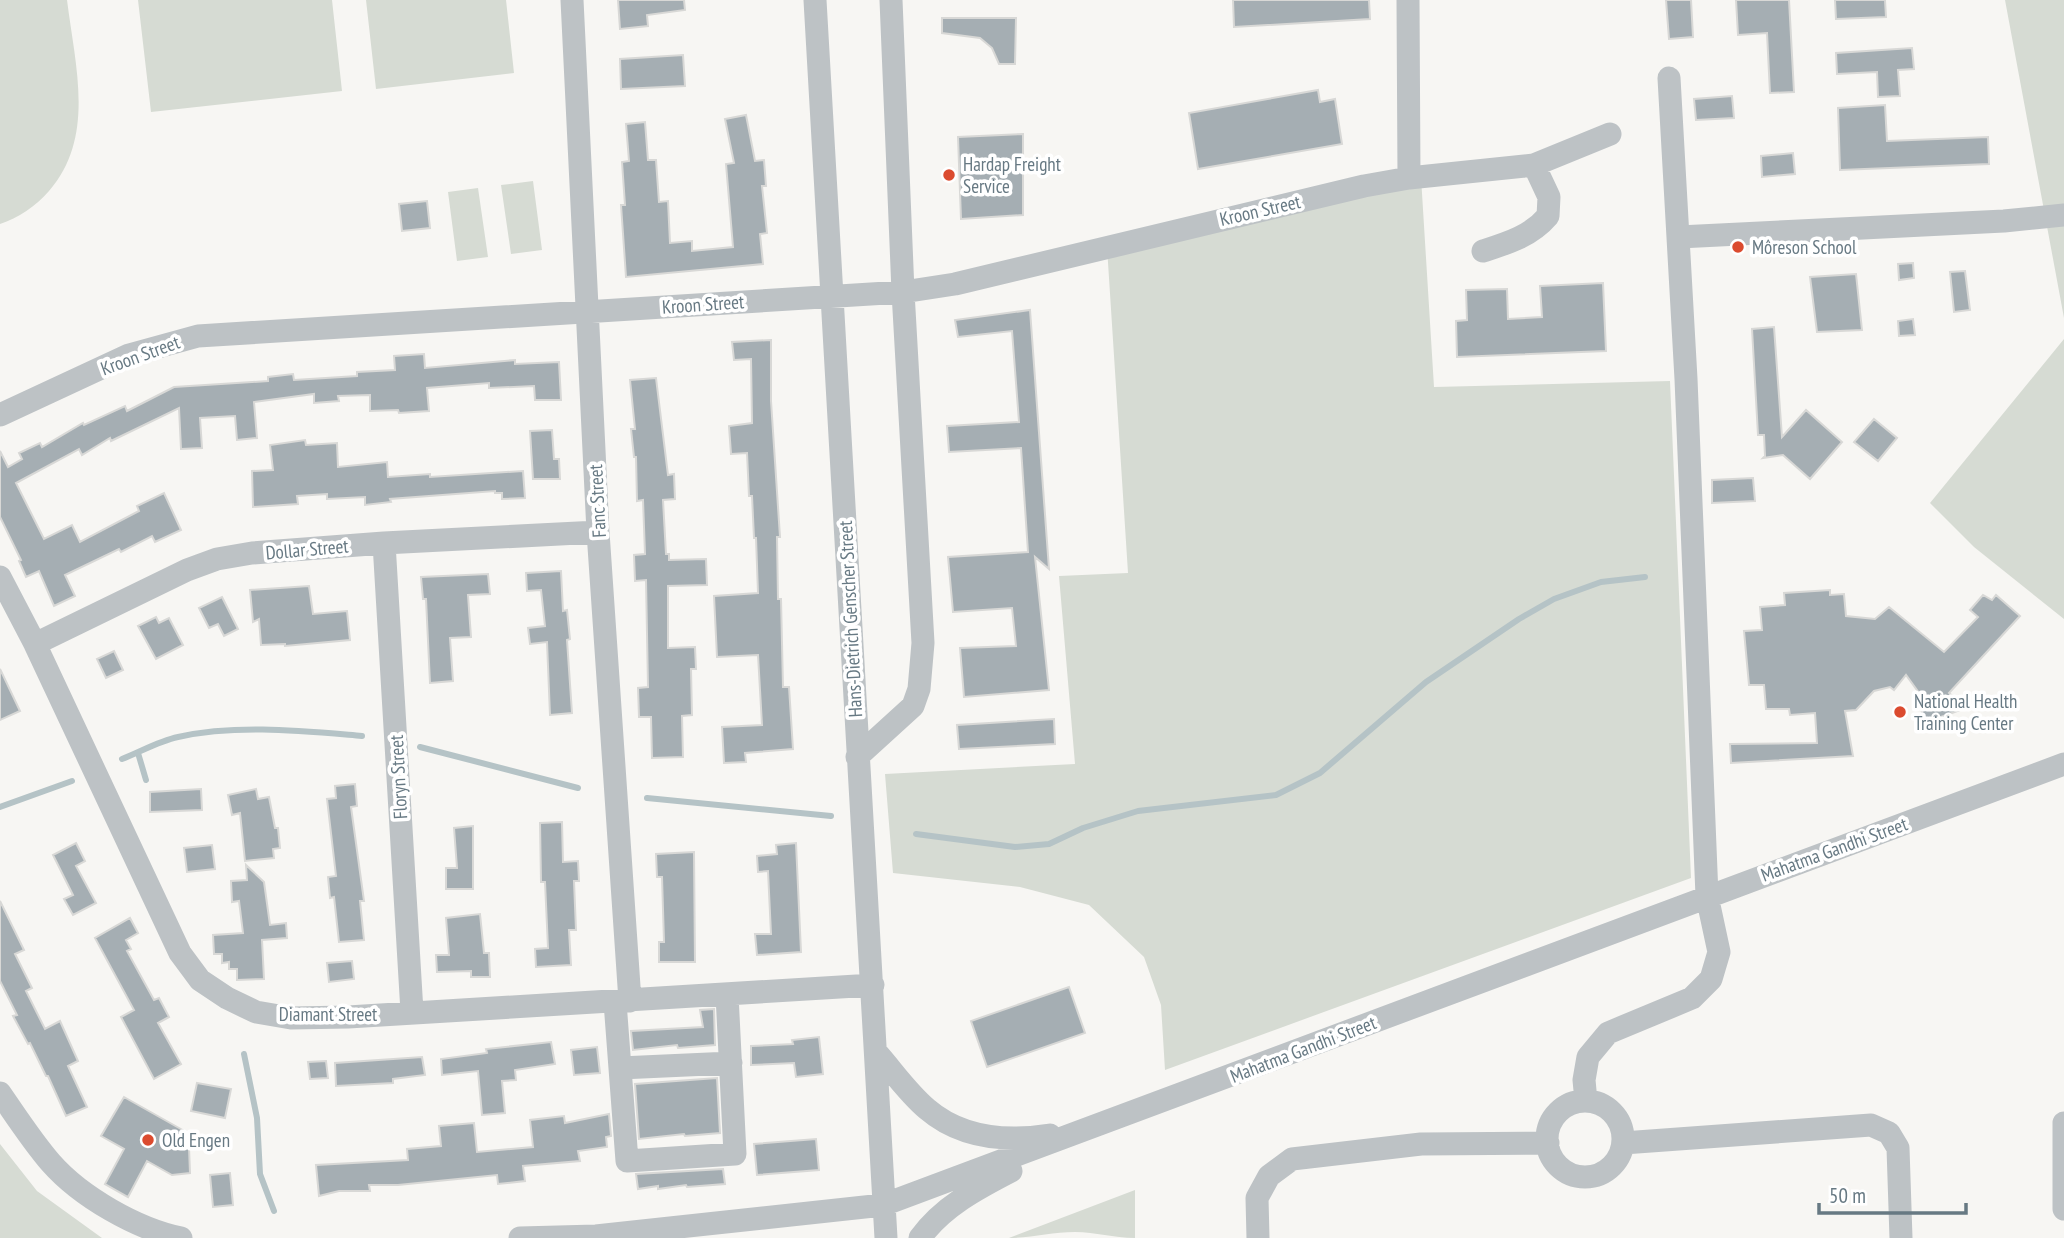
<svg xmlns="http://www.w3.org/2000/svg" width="2064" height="1238" font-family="'PT Sans Narrow',sans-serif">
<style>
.green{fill:#d6dbd3}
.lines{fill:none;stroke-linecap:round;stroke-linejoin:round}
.stream{stroke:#b5c3c6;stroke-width:6}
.building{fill:#a5aeb3;stroke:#d8d8d6;stroke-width:2}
.minor{stroke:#bdc2c5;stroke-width:23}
.poi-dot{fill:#db4b2f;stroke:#fff;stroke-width:2.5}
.labels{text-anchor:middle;stroke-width:7;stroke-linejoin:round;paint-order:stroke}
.poi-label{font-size:19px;fill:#677983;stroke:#fff;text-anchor:start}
.street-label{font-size:19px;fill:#677983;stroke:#fff}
</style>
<rect width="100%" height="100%" fill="#f7f6f3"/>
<path class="green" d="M0 0H67C75 65 96 137 49 191 36 206 18 218 0 224Z
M138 0H332L342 91 151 112Z
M366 0H506L514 73 376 89Z
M2005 0H2064V318Z
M1421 177 1434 387 1670 381 1691 878 1165 1070 1161 1005 1144 957 1089 905 1020 887 893 873 885 774 1075 764 1059 576 1128 573 1107 247Z
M533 181 542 250 511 254 501 185Z
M478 188 488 257 457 261 448 192Z
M2064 339V619L1974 547 1930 503Z
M0 1144 37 1191 102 1238H0Z
M1135 1190V1238C1113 1238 1096 1232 1075 1232 1052 1232 1031 1238 1009 1238Z"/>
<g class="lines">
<path class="stream" d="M420 747 578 788
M138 753 146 780
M122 759C140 752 159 741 178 737 237 724 302 731 362 736
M647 798 831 816
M0 807 72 781
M916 834 1015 847 1049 844 1083 828 1138 811 1276 795 1320 773 1426 682 1519 619 1554 599 1601 582 1645 577
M244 1054 257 1118 260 1174 274 1211"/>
</g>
<path class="building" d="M618 0H684L685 10 647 15 648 26 620 29Z
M1233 0H1369L1370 19 1234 27Z
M1666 0H1691L1693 37 1669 39Z
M1736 0H1789L1794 92 1770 93 1767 33 1738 35Z
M1835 0H1885L1886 17 1836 19Z
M942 18H1016L1015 64H999L992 48 980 38 942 33Z
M1912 48 1914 69 1898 70 1900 96 1878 97 1877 72 1837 74 1836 53Z
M683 55 685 86 621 89 620 59Z
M1318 90 1320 102 1335 99 1342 144 1198 169 1189 113Z
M1732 96 1734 118 1696 120 1694 99Z
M1885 105 1887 141 1988 137 1989 164 1840 170 1838 108Z
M746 115 755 161 764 160 766 186H762L767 233 760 234 763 264 626 277 621 205H625L622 162 629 161 626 124 645 122 648 160H656L659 202 668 201 670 243 692 241V251L733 247 726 164 734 163 725 119Z
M1023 134V215L961 219 958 137Z
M1793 153 1795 174 1762 177 1761 156Z
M427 201 430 228 402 231 399 204Z
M1913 263 1914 278 1899 280 1898 264Z
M1965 271 1970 310 1954 312 1950 272Z
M1856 274 1862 330 1817 332 1810 277Z
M1603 283 1606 351 1457 357 1456 321 1467 320 1466 290 1507 289 1508 319 1542 317 1540 286Z
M1030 310 1049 569 1035 557 1049 690 964 697 960 648 1016 646 1012 608 953 612 948 557 1028 552 1021 448 949 452 947 426 1019 422 1012 331 958 337 955 320Z
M1913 319 1915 335 1899 336 1898 321Z
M1774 327 1782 437 1806 410 1842 442 1810 479 1783 455 1763 458 1765 456 1764 435H1758L1752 329Z
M771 340V401L780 537H777L778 599H781L783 687H789L793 749 745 753 746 762 724 763 722 727 762 725 758 655 717 657 714 596 758 593 756 538H754L752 496H749L747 453 731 454 729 426 752 423 751 359 734 360 732 342Z
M424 354 425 368 515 360V364L559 362 561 400H535L534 386 489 388V383L427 388 429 411 399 413 398 410 370 411V395L338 396 339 401 314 403V394L254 402 257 438 237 440 235 416 200 418 202 448 181 449 179 408 111 441 110 438 82 455 79 449 16 483 44 539 72 525 80 542 139 511 137 506 164 493 181 530 155 542 152 536 121 552 119 549 65 575 75 596 54 606 39 571 26 577 19 561 21 560 0 517V451L8 467 22 459 19 453 40 443 42 447 83 423 84 425 125 406 127 411 174 387 268 381V377L293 374 294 380 357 376V372L395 370 394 356Z
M656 378 668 475 674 474 675 499 663 500 666 554H669V560L706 559 707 585 668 586V648L695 647 696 669H691L692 715 682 716 683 757 652 758 651 717H639L638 688 648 687 646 580 635 581 634 555 645 554 643 500 637 501 636 457H634L631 429H635L630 380Z
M1874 419 1897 438 1878 461 1854 442Z
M552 430 554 459H559L560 479H533L530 431Z
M305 440 306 445 337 443 338 467 387 462 388 477 430 474V477L523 471 525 498 502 499V493H495V491L390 499 391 502 365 505V497L327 499V494L297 496 298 504 253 507 252 471 273 470 270 445Z
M1753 478 1755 501 1712 503V480Z
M561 571 563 611 567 610 570 639 567 640 572 713 550 715 547 642 530 644 528 628 545 626 541 590 527 591 526 573Z
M488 574 490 594 468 595 471 637 450 638 453 681 430 683 426 599H423L421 577Z
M309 586 313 614 347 611 350 640 285 646V644L261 645 259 619 253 622 250 590Z
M1830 590V595L1844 594 1846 616 1875 619 1889 607 1944 652 1978 617 1970 610 1983 595 1992 600 1996 595 2020 616 1949 693 1966 708 1941 717 1942 722 1921 720 1922 713 1919 693 1906 675 1894 690 1890 687 1874 691 1856 710 1845 711 1853 756 1731 763 1730 744 1817 743 1815 713 1790 715 1789 709H1766L1764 685H1749L1744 631 1762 630 1760 607 1785 605 1784 593Z
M222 597 238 629 224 636 218 624 209 628 199 608Z
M156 617 159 623 169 618 183 645 156 659 138 626Z
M114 651 123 670 106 678 97 659Z
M0 669 20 711 0 720Z
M1054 719 1055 744 959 749 957 725Z
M355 784 357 806 351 807 364 901H360L364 940 339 942 334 897 330 898 328 877 336 876 327 799 336 798 335 786Z
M201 789 202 810 150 812V792Z
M256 789 258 799 269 797 275 828H278L280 848 273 849 274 858 245 861 240 813 232 815 228 795Z
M562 822 563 862 578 861 579 881H574L576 930H569L571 965 536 967 535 949 548 948 545 882H541L540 823Z
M473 826V889H446V868H457L454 828Z
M76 843 85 861 76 866 96 903 73 915 64 899 73 895 53 855Z
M796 843 801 952 757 955 755 934H771L768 871 758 872 757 856 777 854 776 845Z
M212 845 215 869 187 872 184 848Z
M694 852 695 962H659V942H664L662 877H657L656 854Z
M246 865 264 882 270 925 286 923 287 938 262 940 264 979 237 980V969H229V962L222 963V954H214L213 935 243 933 239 901 232 902 231 881 247 880Z
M0 901 24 950 15 954 32 988 26 991 45 1029 60 1021 78 1061 68 1066 87 1107 66 1116 48 1076H46L30 1043 28 1044 13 1016 17 1015 0 981Z
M480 914 484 953H489L490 977H471V971L437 972 436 955H449L446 918Z
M130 918 138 933 126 940 131 949 127 951 154 1000 159 998 169 1017 158 1023 181 1064 154 1079 121 1017 134 1010 95 938Z
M352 961 354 979 329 982 327 963Z
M1069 987 1085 1033 987 1067 971 1021Z
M714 1009 715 1045 678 1048 677 1045 633 1050 631 1031 703 1027 700 1010Z
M819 1037 823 1074 796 1077 794 1063 751 1065V1046L793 1044 792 1040Z
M551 1042 555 1064 515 1070 516 1080 502 1081 505 1113 482 1115 478 1071 442 1075 441 1059 487 1053 486 1049Z
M597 1047 600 1073 574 1075 571 1050Z
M422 1057 425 1075 393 1079V1083L336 1086 335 1063Z
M326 1061 328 1078 310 1079 308 1062Z
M717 1078 720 1133 685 1136 684 1134 639 1139 635 1084Z
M197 1083 231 1089 225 1118 191 1111Z
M124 1097 195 1137 189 1147 190 1173 172 1175 147 1161 128 1197 105 1184 124 1149 101 1136Z
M609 1114 611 1136 606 1137 607 1147 578 1151 580 1161 523 1166 525 1181 498 1184 497 1175 398 1185H369L370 1191H339L319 1196 316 1165 408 1160 407 1149 441 1146 439 1126 474 1123 477 1152 533 1147 530 1120 564 1116 565 1123Z
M816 1139 819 1170 757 1175 754 1144Z
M723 1169 725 1184 687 1187 686 1185 658 1189V1186L638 1189 636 1174Z
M230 1173 233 1205 213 1207 210 1175Z"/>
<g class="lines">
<path class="minor" d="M572 0 598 532 630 1001
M815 0 886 1238
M1408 0 1409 178
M1534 165 1610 134
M1679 237 2004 221 2064 215
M0 415 129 355 198 336 903 292 955 284 1364 186 1409 178 1534 165 1549 197 1548 216C1531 236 1508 243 1483 251
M384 543 412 1012
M0 577 35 644 180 953 200 980 227 998 256 1012 291 1018 348 1017 873 985
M35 644 187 570 217 559 252 553 384 543 598 532
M857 757 913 706 919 689 923 643 903 292 891 0
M615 1002 627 1161 735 1154 727 995
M876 1052C893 1071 907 1092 927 1109 962 1139 1006 1142 1050 1135
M620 1068 731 1063
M0 1093C16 1116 32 1141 51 1163 81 1197 137 1229 181 1238
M1586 1101 1584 1080 1588 1057 1608 1033 1692 998 1711 979 1719 952 1707 896 1686 379 1669 78
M1547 1139a38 38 0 1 1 76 0a38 38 0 1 1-76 0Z
M2064 1123V1209
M1623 1143 1871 1125 1889 1133 1898 1148 1901 1238
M520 1238 596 1236 883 1205 2064 764
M920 1238C942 1207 978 1188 1011 1171
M1258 1238 1257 1198 1269 1176 1292 1159 1421 1144 1548 1143"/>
</g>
<g class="poi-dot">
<circle cx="949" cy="175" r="7"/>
<circle cx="1738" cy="247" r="7"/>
<circle cx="1900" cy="712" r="7"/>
<circle cx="148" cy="1140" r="7"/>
</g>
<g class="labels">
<g class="poi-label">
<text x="963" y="171">Hardap Freight<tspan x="963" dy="22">Service</tspan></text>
<text x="1752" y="254">Môreson School</text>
<text x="1914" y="708">National Health<tspan x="1914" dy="22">Training Center</tspan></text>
<text x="162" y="1147">Old Engen</text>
</g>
<g class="street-label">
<text transform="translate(1260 210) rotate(-13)" y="7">Kroon Street</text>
<text transform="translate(703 304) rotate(-4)" y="7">Kroon Street</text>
<text transform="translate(140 355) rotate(-20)" y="7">Kroon Street</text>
<text transform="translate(597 501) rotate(-93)" y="7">Fanc Street</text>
<text transform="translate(307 549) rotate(-5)" y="7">Dollar Street</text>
<text transform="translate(850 619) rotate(-93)" y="7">Hans-Dietrich Genscher Street</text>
<text transform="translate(398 777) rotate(-93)" y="7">Floryn Street</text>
<text transform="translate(1834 849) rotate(-20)" y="7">Mahatma Gandhi Street</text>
<text x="328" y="1021">Diamant Street</text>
<text transform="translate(1303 1049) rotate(-21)" y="7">Mahatma Gandhi Street</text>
</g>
</g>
<path d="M1819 1203v10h147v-10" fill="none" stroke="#677983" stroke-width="3.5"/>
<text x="1829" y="1203" font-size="21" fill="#677983" stroke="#ffffff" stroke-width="5" paint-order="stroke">50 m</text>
</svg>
